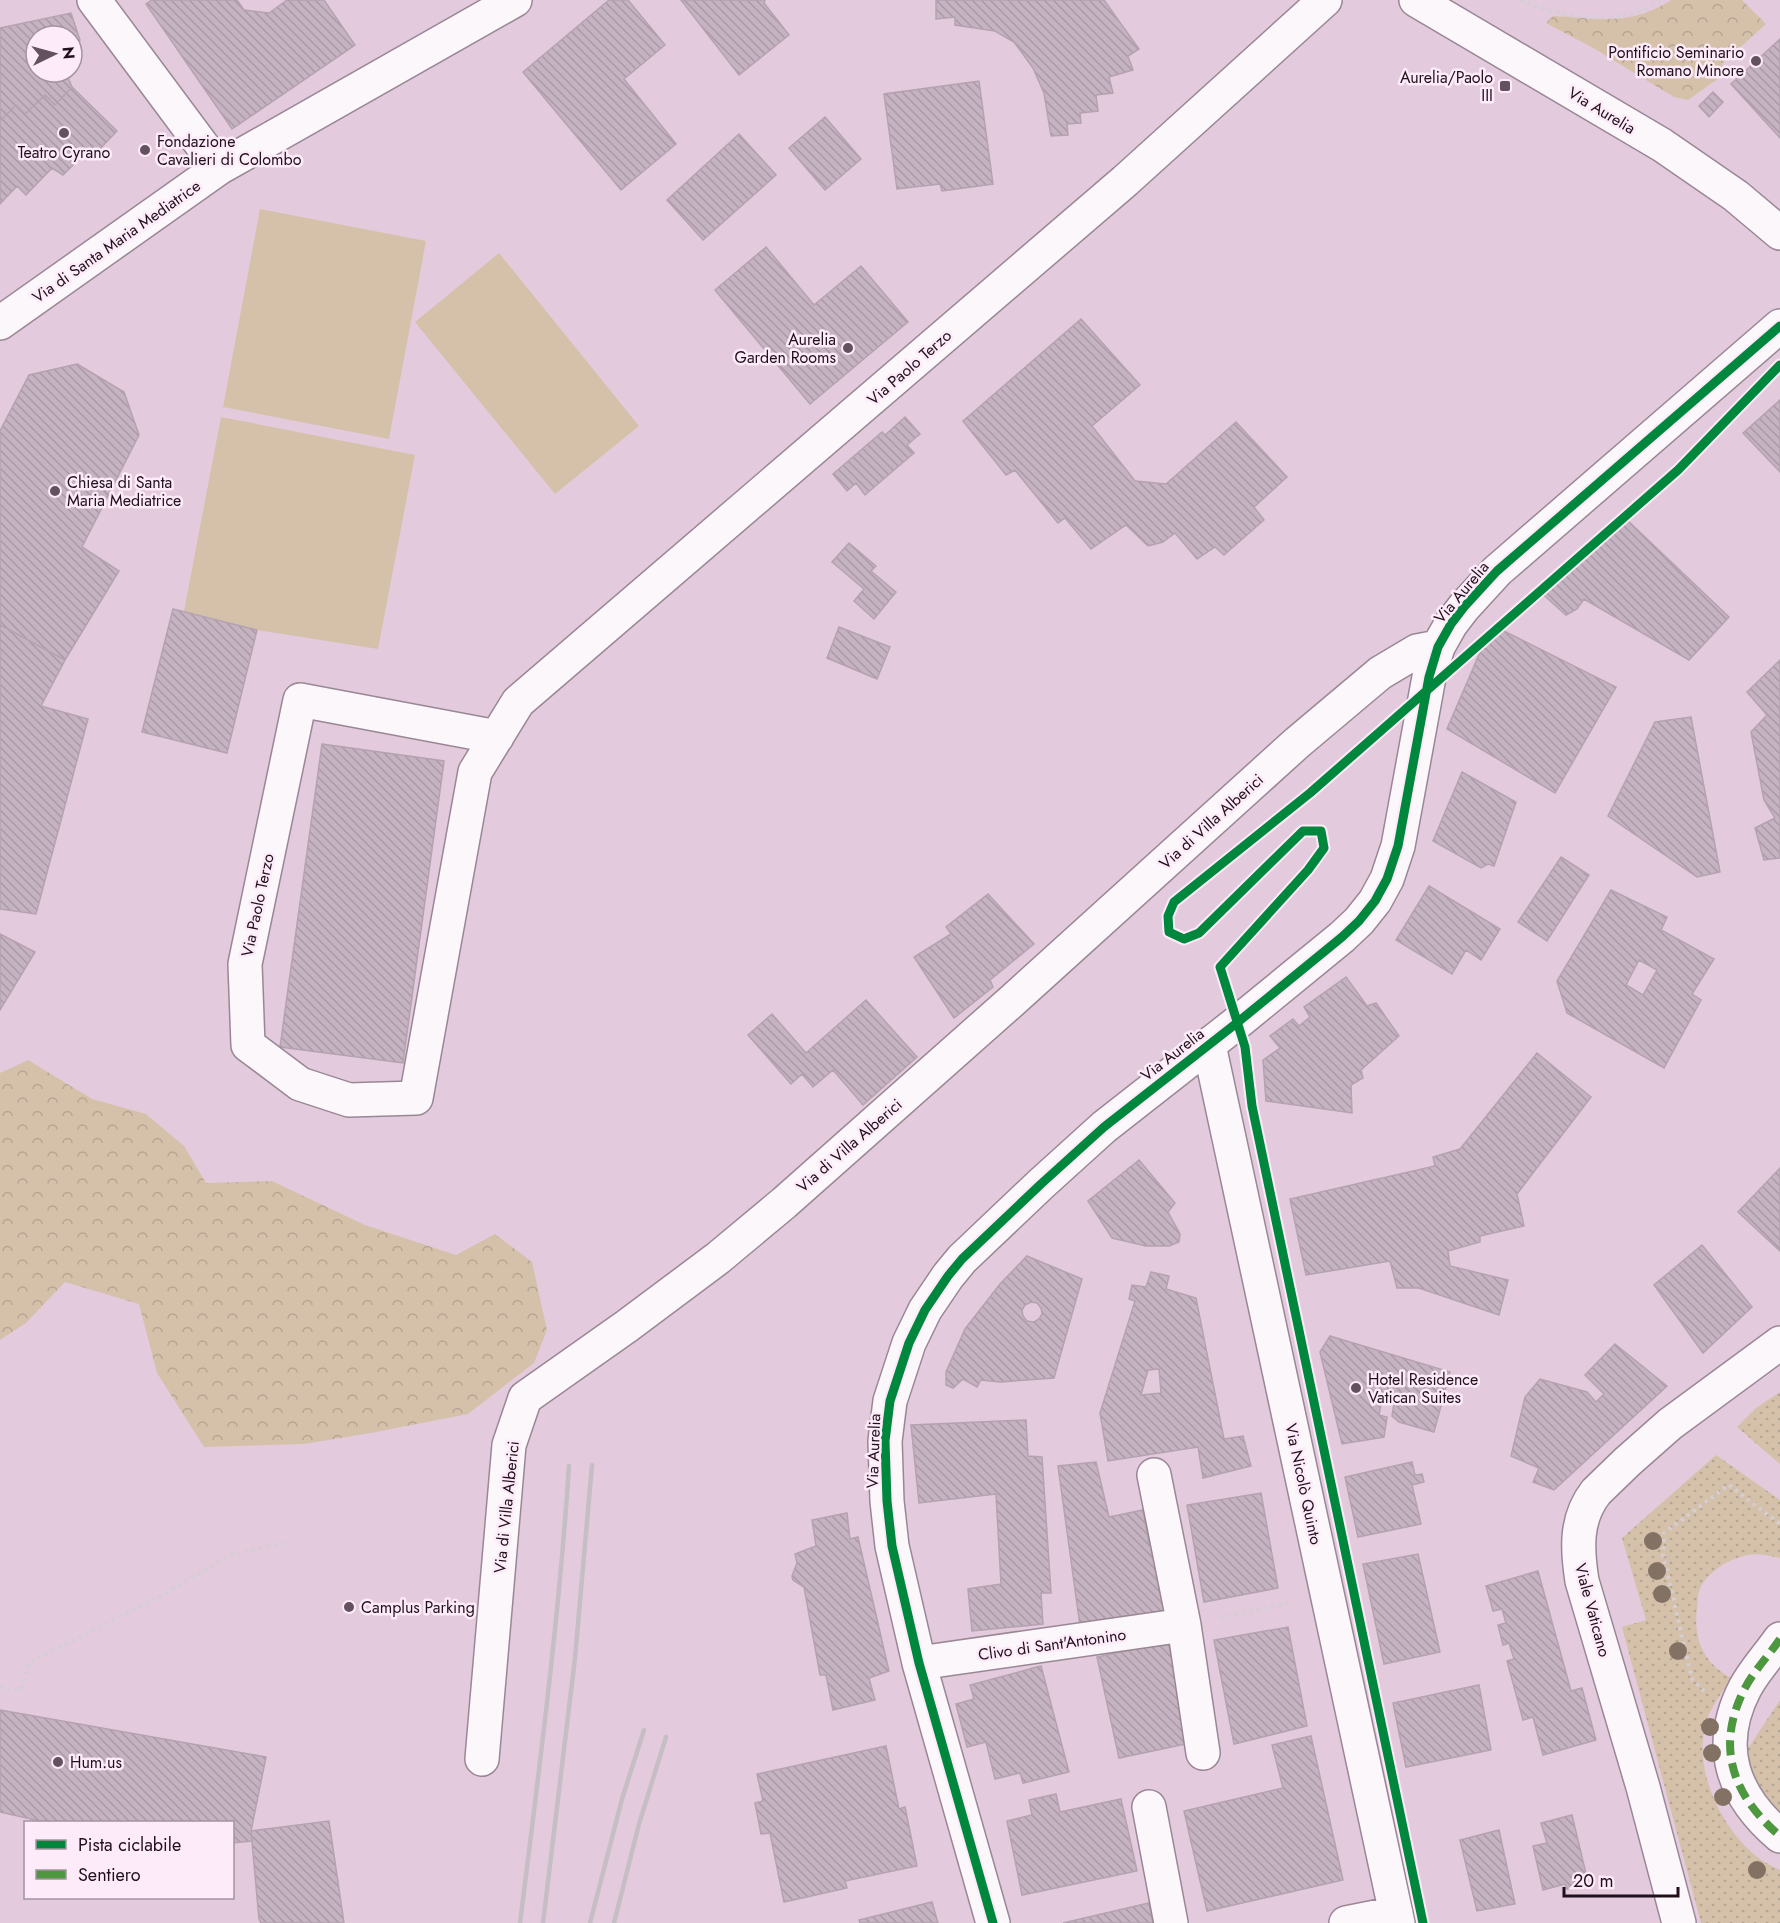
<svg xmlns="http://www.w3.org/2000/svg" width="1780" height="1923" font-family="Jost,sans-serif">
<style>
.grass{fill:url(#grass-dots)}
.forest{fill:url(#forest-crowns)}
.garden{fill:#d5c1aa}
.building{fill:url(#building-back-hatch);stroke:#b5a2b0;stroke-width:1.5;fill-rule:evenodd}
.lines{fill:none;stroke-linecap:round;stroke-linejoin:round}
.minor-casing{stroke:#998796;stroke-width:36}
.path{stroke:#d5ced4;stroke-width:4;stroke-dasharray:3 4.5;stroke-linecap:butt}
.minor{stroke:#fbf7fa;stroke-width:33}
.rail{stroke:#c5bec4;stroke-width:4.5}
.quiet{stroke:#4d973e;stroke-width:8;stroke-dasharray:15 8;stroke-linecap:butt}
.cycleway-casing{stroke:#feebf9;stroke-width:13}
.cycleway{stroke:#00873e;stroke-width:9}
.tree{fill:#837264}
.poi-dot{fill:#645160;stroke:#feebf9;stroke-width:2}
.labels{text-anchor:middle;stroke-width:5;stroke-linejoin:round;paint-order:stroke}
.poi-label{font-size:16px;fill:#1f101c;stroke:#feebf9;text-anchor:start}
.street-label{font-size:16px;fill:#1f101c;stroke:#feebf9}
</style>
<defs>
<pattern id="grass-dots" width="8" height="8" patternUnits="userSpaceOnUse" patternTransform="scale(1.5)"><rect width="8" height="8" fill="#d5c1aa"/><path d="M2 2h.1M6 6h.1" fill="none" stroke="#b6a592" stroke-width="1.8" stroke-linecap="round"/></pattern>
<pattern id="forest-crowns" width="20" height="18" patternUnits="userSpaceOnUse" patternTransform="scale(1.5)"><rect width="20" height="18" fill="#d5c1aa"/><path d="M2 6a3 3 0 1 1 6 0M12 15a3 3 0 1 1 6 0" fill="none" stroke="#b6a592"/></pattern>
<pattern id="building-back-hatch" width="6" height="6" patternUnits="userSpaceOnUse" patternTransform="scale(1.5)"><rect width="6" height="6" fill="#c6b3c2"/><path d="M-1 5l2 2M0 0l6 6M5-1l2 2" fill="none" stroke="#aa99a6"/></pattern>
</defs>
<rect width="100%" height="100%" fill="#e3cbdd"/>
<path class="grass" d="M1780 1392V1464L1737 1427 1756 1408Z
M1716 1455 1780 1500V1558C1770 1556 1757 1553 1748 1555 1730 1558 1707 1572 1700 1589 1697 1595 1698 1602 1697 1608 1693 1640 1704 1663 1731 1678 1723 1692 1710 1707 1706 1723 1693 1770 1720 1826 1756 1856 1763 1862 1772 1866 1780 1870V1923H1701L1622 1627 1646 1620 1622 1538Z
M1780 1700V1820L1747 1779V1750Z"/>
<path class="forest" d="M1671 0H1742L1766 24 1722 64 1726 73 1688 100 1674 97 1595 49 1546 23 1553 16C1599 18 1629 27 1671 0Z
M28 1060 92 1099 146 1114 184 1146 206 1183 272 1181 365 1225 456 1255 495 1234 532 1262 547 1330 534 1363 468 1414 371 1433 304 1444 204 1447 157 1373 139 1304 65 1282 26 1323 0 1340V1073Z"/>
<path class="garden" d="M260 209 426 241 389 439 223 407Z
M499 253 639 426 555 494 415 322Z
M221 417 415 455 378 649 257 630 184 611Z"/>
<path class="building" d="M152 0H237L244 10 269 13 287 0H324L355 45 232 129 146 4Z
M609 0H628L665 45 624 79 676 144 621 190 523 72Z
M681 0H765L764 3 789 35 739 75Z
M936 0H1104L1139 49 1128 56 1133 70 1109 77 1113 93 1096 95 1098 111 1080 113 1081 123 1067 124 1068 135 1051 136 1044 93 1033 68 1014 42 995 31 955 25V17L936 19Z
M71 13 80 40 72 44V36H36V72H66L72 87 55 105 45 95 25 114 16 105 0 121V28Z
M1780 39V138L1731 84Z
M979 81 993 184 942 191 940 184 897 189 884 94Z
M72 87 117 131 94 155 88 150 63 175 52 168 26 195 17 186 0 204V121L16 105 25 114 45 95 55 105Z
M1713 92 1723 102 1709 117 1699 106Z
M825 117 861 159 825 190 789 148Z
M739 134 776 175 703 240 667 200Z
M766 247 814 305 861 266 908 322 810 404 715 290Z
M1081 319 1140 385 1092 426 1135 481 1166 484 1236 422 1287 477 1254 507 1264 520 1224 555 1215 547 1197 559 1175 533 1163 542 1148 546 1126 525 1091 549 1065 518 1058 523 1015 470 1006 475 963 421Z
M77 364 124 392 139 435 82 547 119 571 65 660 0 625V431L29 375Z
M1780 400V472L1743 433Z
M905 417 920 434 907 445 914 453 865 495 856 483 847 491 833 474 882 432 885 435Z
M1623 516 1729 617 1689 660 1584 599 1577 609 1566 615 1536 588Z
M849 543 876 566 871 571 896 592 874 619 854 601 864 589 832 562Z
M173 609 257 630 227 753 142 732Z
M0 625 65 660 41 706 88 719 36 914 0 909Z
M839 627 890 647 877 679 827 658Z
M1496 627 1616 687 1555 793 1447 729 1487 636Z
M1780 660V858L1764 860 1755 828 1775 818 1764 800 1751 732 1767 715 1747 692Z
M1691 717 1720 872 1697 877 1608 816 1655 722Z
M322 744 444 761 403 1063 280 1047Z
M1462 772 1516 802 1494 866 1488 864 1481 868 1433 841Z
M1561 857 1589 875 1547 941 1518 922Z
M1429 886 1500 929 1481 960 1466 950 1452 974 1396 940Z
M1611 890 1667 917 1661 930 1714 959 1692 994 1701 1000 1664 1068 1567 1013 1557 981ZM1639 960 1657 970 1643 995 1626 985Z
M988 894 1034 944 990 980 993 987 954 1018 914 957 951 934 946 927Z
M0 934 35 952 0 1010Z
M1346 977 1367 1006 1376 1003 1399 1036 1361 1070 1363 1078 1351 1085 1352 1113 1266 1101 1263 1060 1280 1048 1270 1036 1293 1019 1299 1026 1310 1017 1304 1007Z
M866 1000 917 1057 863 1105 833 1070 813 1087 802 1074 791 1084 748 1035 772 1014 806 1053Z
M1537 1053 1591 1097 1517 1194 1524 1226 1480 1236V1242L1448 1251 1450 1266 1508 1280 1499 1315 1419 1288H1397L1390 1261 1306 1275 1290 1199 1435 1166 1433 1157 1460 1149Z
M1139 1160 1175 1203 1168 1212 1180 1234 1179 1242 1169 1246H1146L1112 1238 1088 1201Z
M1780 1168V1251L1738 1212Z
M1702 1245 1752 1307 1703 1353 1654 1285Z
M1027 1256 1082 1279 1054 1378 1000 1382 981 1380 977 1387 963 1379 953 1388 946 1385V1372L965 1329 1000 1284ZM1031 1302 1037 1303 1041 1308 1042 1314 1039 1319 1034 1322 1027 1321 1023 1316 1022 1310 1025 1305Z
M1151 1272 1169 1276 1166 1289 1196 1298 1224 1439 1243 1436 1251 1466 1203 1478 1198 1447 1108 1461 1100 1413 1135 1301 1129 1299 1132 1285 1146 1287ZM1159 1369 1161 1393 1141 1395 1148 1370Z
M1330 1336 1450 1372 1434 1432 1399 1422 1392 1416 1394 1403 1382 1398 1379 1415 1387 1417 1384 1437 1342 1444 1320 1352Z
M1615 1344 1667 1386 1554 1490 1533 1482 1539 1468 1511 1456 1525 1397 1540 1379 1587 1392 1596 1402 1604 1394 1585 1375Z
M1026 1420 1028 1456 1042 1457 1051 1593H1041L1043 1624 972 1631 968 1589 1001 1584 996 1494 919 1503 911 1425Z
M1096 1462 1109 1517 1143 1510 1149 1543 1155 1544 1164 1612 1080 1626 1058 1466Z
M1412 1462 1415 1475 1422 1474 1424 1482 1412 1485 1421 1524 1358 1537 1345 1477Z
M1261 1493 1278 1588 1204 1602 1187 1505Z
M847 1513 850 1539 858 1537 889 1671 869 1678 875 1700 833 1710 826 1675H820L804 1587 793 1580 792 1576 797 1563 795 1554 816 1546 812 1520Z
M1418 1554 1440 1652 1384 1664 1363 1564Z
M1538 1571 1571 1691 1582 1688 1596 1740 1543 1755 1533 1717 1523 1720 1507 1661 1514 1659 1509 1643 1503 1645 1498 1625 1506 1623 1502 1609 1493 1611 1486 1586Z
M1288 1627 1307 1726 1234 1744 1214 1640Z
M1168 1642 1191 1743 1119 1758 1097 1657Z
M1041 1666 1069 1772 1023 1783 1020 1773 995 1779 986 1742 967 1747 956 1704 974 1699 970 1685Z
M1479 1685 1491 1750 1406 1767 1393 1703Z
M0 1710 266 1757 251 1831 252 1841 232 1843V1822H44L0 1812Z
M1311 1736 1343 1880 1207 1911 1184 1811 1283 1788 1272 1745Z
M886 1746 899 1809 905 1807 917 1866 845 1881 847 1888 784 1902 770 1833 761 1834 755 1803 763 1801 757 1774Z
M1056 1794 1060 1812 1121 1799 1137 1871 1022 1895 1007 1821 1032 1815 1029 1800Z
M1572 1815 1587 1878 1579 1880 1580 1886 1567 1889 1565 1884 1543 1890 1533 1846 1547 1843 1541 1823Z
M329 1821 344 1923H261L259 1919 251 1831Z
M1499 1830 1515 1904 1477 1911 1460 1840Z
M932 1902 938 1923H860L859 1920Z
M1149 1903 1153 1923H1063Z"/>
<g class="lines">
<g class="minor-casing">
<path id="minor" d="M94 0 219 168
M1416 0 1662 145 1736 196 1780 233
M0 323 219 168 515 0
M497 737 300 700 245 964 248 1045 300 1084 349 1100 416 1098 475 772 518 702 1125 181 1325 0
M1209 1045 1398 1923
M1154 1475 1184 1625 1203 1753
M1780 1639C1769 1655 1754 1671 1745 1688 1715 1746 1732 1795 1780 1836
M919 1663 1184 1625
M482 1759 509 1445 525 1398 627 1326 718 1258 784 1203 1013 1000 1298 742 1380 673 1417 651 1438 647
M1149 1807 1171 1923
M993 1923 919 1663 892 1546 887 1501 885 1441 890 1401 909 1343 925 1310 948 1276 962 1259 1041 1184 1104 1127 1238 1022 1342 937 1359 921 1375 901 1387 879 1398 846 1429 677 1438 647 1451 624 1464 607 1497 571 1780 326
M1346 1923 1396 1913
M1679 1923 1643 1787 1582 1581C1577 1549 1575 1519 1596 1492L1627 1462 1670 1424 1780 1343"/>
</g>
<path class="path" d="M1521 0C1558 19 1627 27 1661 0
M1220 1618 1292 1602
M0 1687 21 1690 30 1662 163 1595 230 1555 284 1543
M1704 1691 1692 1679 1663 1555 1664 1533 1729 1485 1780 1524"/>
<use href="#minor" class="minor"/>
<path class="rail" d="M520 1923C539 1771 559 1619 569 1466
M543 1923 575 1658 592 1465
M590 1923 622 1799 644 1730
M614 1923 639 1824 666 1737"/>
<path class="quiet" d="M1780 1639C1769 1655 1754 1671 1745 1688 1715 1746 1732 1795 1780 1836"/>
<g class="cycleway-casing">
<path id="cycleway" d="M993 1923 919 1663 892 1546 887 1501 885 1441 890 1401 909 1343 925 1310 948 1276 962 1259 1041 1184 1104 1127 1238 1022 1342 937 1359 921 1375 901 1387 879 1398 846 1429 677 1438 647 1451 624 1464 607 1497 571 1780 326
M1423 1923 1252 1106 1245 1047 1220 967 1308 870 1324 848 1321 831H1303L1199 933 1184 939 1169 932 1168 916 1174 902 1310 793 1678 470 1780 365"/>
</g>
<use href="#cycleway" class="cycleway"/>
</g>
<g class="tree">
<circle cx="1653" cy="1541" r="9"/>
<circle cx="1657" cy="1571" r="9"/>
<circle cx="1662" cy="1594" r="9"/>
<circle cx="1678" cy="1651" r="9"/>
<circle cx="1710" cy="1727" r="9"/>
<circle cx="1712" cy="1753" r="9"/>
<circle cx="1723" cy="1797" r="9"/>
<circle cx="1757" cy="1870" r="9"/>
</g>
<g class="poi-dot">
<circle cx="1756" cy="61" r="6"/>
<rect x="1499" y="80" width="12" height="12" rx="3"/>
<circle cx="64" cy="133" r="6"/>
<circle cx="145" cy="150" r="6"/>
<circle cx="848" cy="348" r="6"/>
<circle cx="55" cy="491" r="6"/>
<circle cx="1356" cy="1388" r="6"/>
<circle cx="349" cy="1607" r="6"/>
<circle cx="58" cy="1762" r="6"/>
</g>
<g class="labels">
<g class="poi-label">
<text x="1744" y="58" text-anchor="end">Pontificio Seminario<tspan x="1744" dy="18">Romano Minore</tspan></text>
<text x="1493" y="83" text-anchor="end">Aurelia/Paolo<tspan x="1493" dy="18">III</tspan></text>
<text x="157" y="147">Fondazione<tspan x="157" dy="18">Cavalieri di Colombo</tspan></text>
<text x="64" y="158" text-anchor="middle">Teatro Cyrano</text>
<text x="836" y="345" text-anchor="end">Aurelia<tspan x="836" dy="18">Garden Rooms</tspan></text>
<text x="67" y="488">Chiesa di Santa<tspan x="67" dy="18">Maria Mediatrice</tspan></text>
<text x="1368" y="1385">Hotel Residence<tspan x="1368" dy="18">Vatican Suites</tspan></text>
<text x="361" y="1613">Camplus Parking</text>
<text x="70" y="1768">Hum.us</text>
</g>
<g class="street-label">
<text transform="translate(1602 110) rotate(31)" y="6">Via Aurelia</text>
<text transform="translate(116 241) rotate(-35)" y="6">Via di Santa Maria Mediatrice</text>
<text transform="translate(909 367) rotate(-41)" y="6">Via Paolo Terzo</text>
<text transform="translate(1461 592) rotate(-50)" y="6">Via Aurelia</text>
<text transform="translate(1211 821) rotate(-42)" y="6">Via di Villa Alberici</text>
<text transform="translate(257 905) rotate(-78)" y="6">Via Paolo Terzo</text>
<text transform="translate(1172 1054) rotate(-38)" y="6">Via Aurelia</text>
<text transform="translate(849 1145) rotate(-41)" y="6">Via di Villa Alberici</text>
<text transform="translate(873 1451) rotate(-88)" y="6">Via Aurelia</text>
<text transform="translate(1304 1484) rotate(78)" y="6">Via Nicolò Quinto</text>
<text transform="translate(506 1507) rotate(-84)" y="6">Via di Villa Alberici</text>
<text transform="translate(1593 1610) rotate(75)" y="6">Viale Vaticano</text>
<text transform="translate(1052 1644) rotate(-8)" y="6">Clivo di Sant'Antonino</text>
</g>
</g>
<rect x="24" y="1821" width="210" height="78" fill="#feebf9" stroke="#a593a1" stroke-width="1.5"/>
<rect x="36" y="1840" width="30" height="9" fill="#00873e" stroke="#a593a1" stroke-width="1.5"/>
<text x="78" y="1851" font-size="18" fill="#1f101c">Pista ciclabile</text>
<rect x="36" y="1870" width="30" height="9" fill="#4d973e" stroke="#a593a1" stroke-width="1.5"/>
<text x="78" y="1881" font-size="18" fill="#1f101c">Sentiero</text>
<g transform="translate(54 54) rotate(85)"><circle r="28" fill="#feebf9" stroke="#a593a1" stroke-width="1.5"/>
<path d="M0-4.5L10 22L0 15L-10 22Z" fill="#645160"/>
<text y="-9" font-size="16" font-weight="bold" text-anchor="middle" fill="#1f101c">N</text>
</g>
<path d="M1564 1887v9h114v-9" fill="none" stroke="#1f101c" stroke-width="3"/>
<text x="1573" y="1887" font-size="18" fill="#1f101c" stroke="#feebf9" stroke-width="4.5" paint-order="stroke">20 m</text>
</svg>
